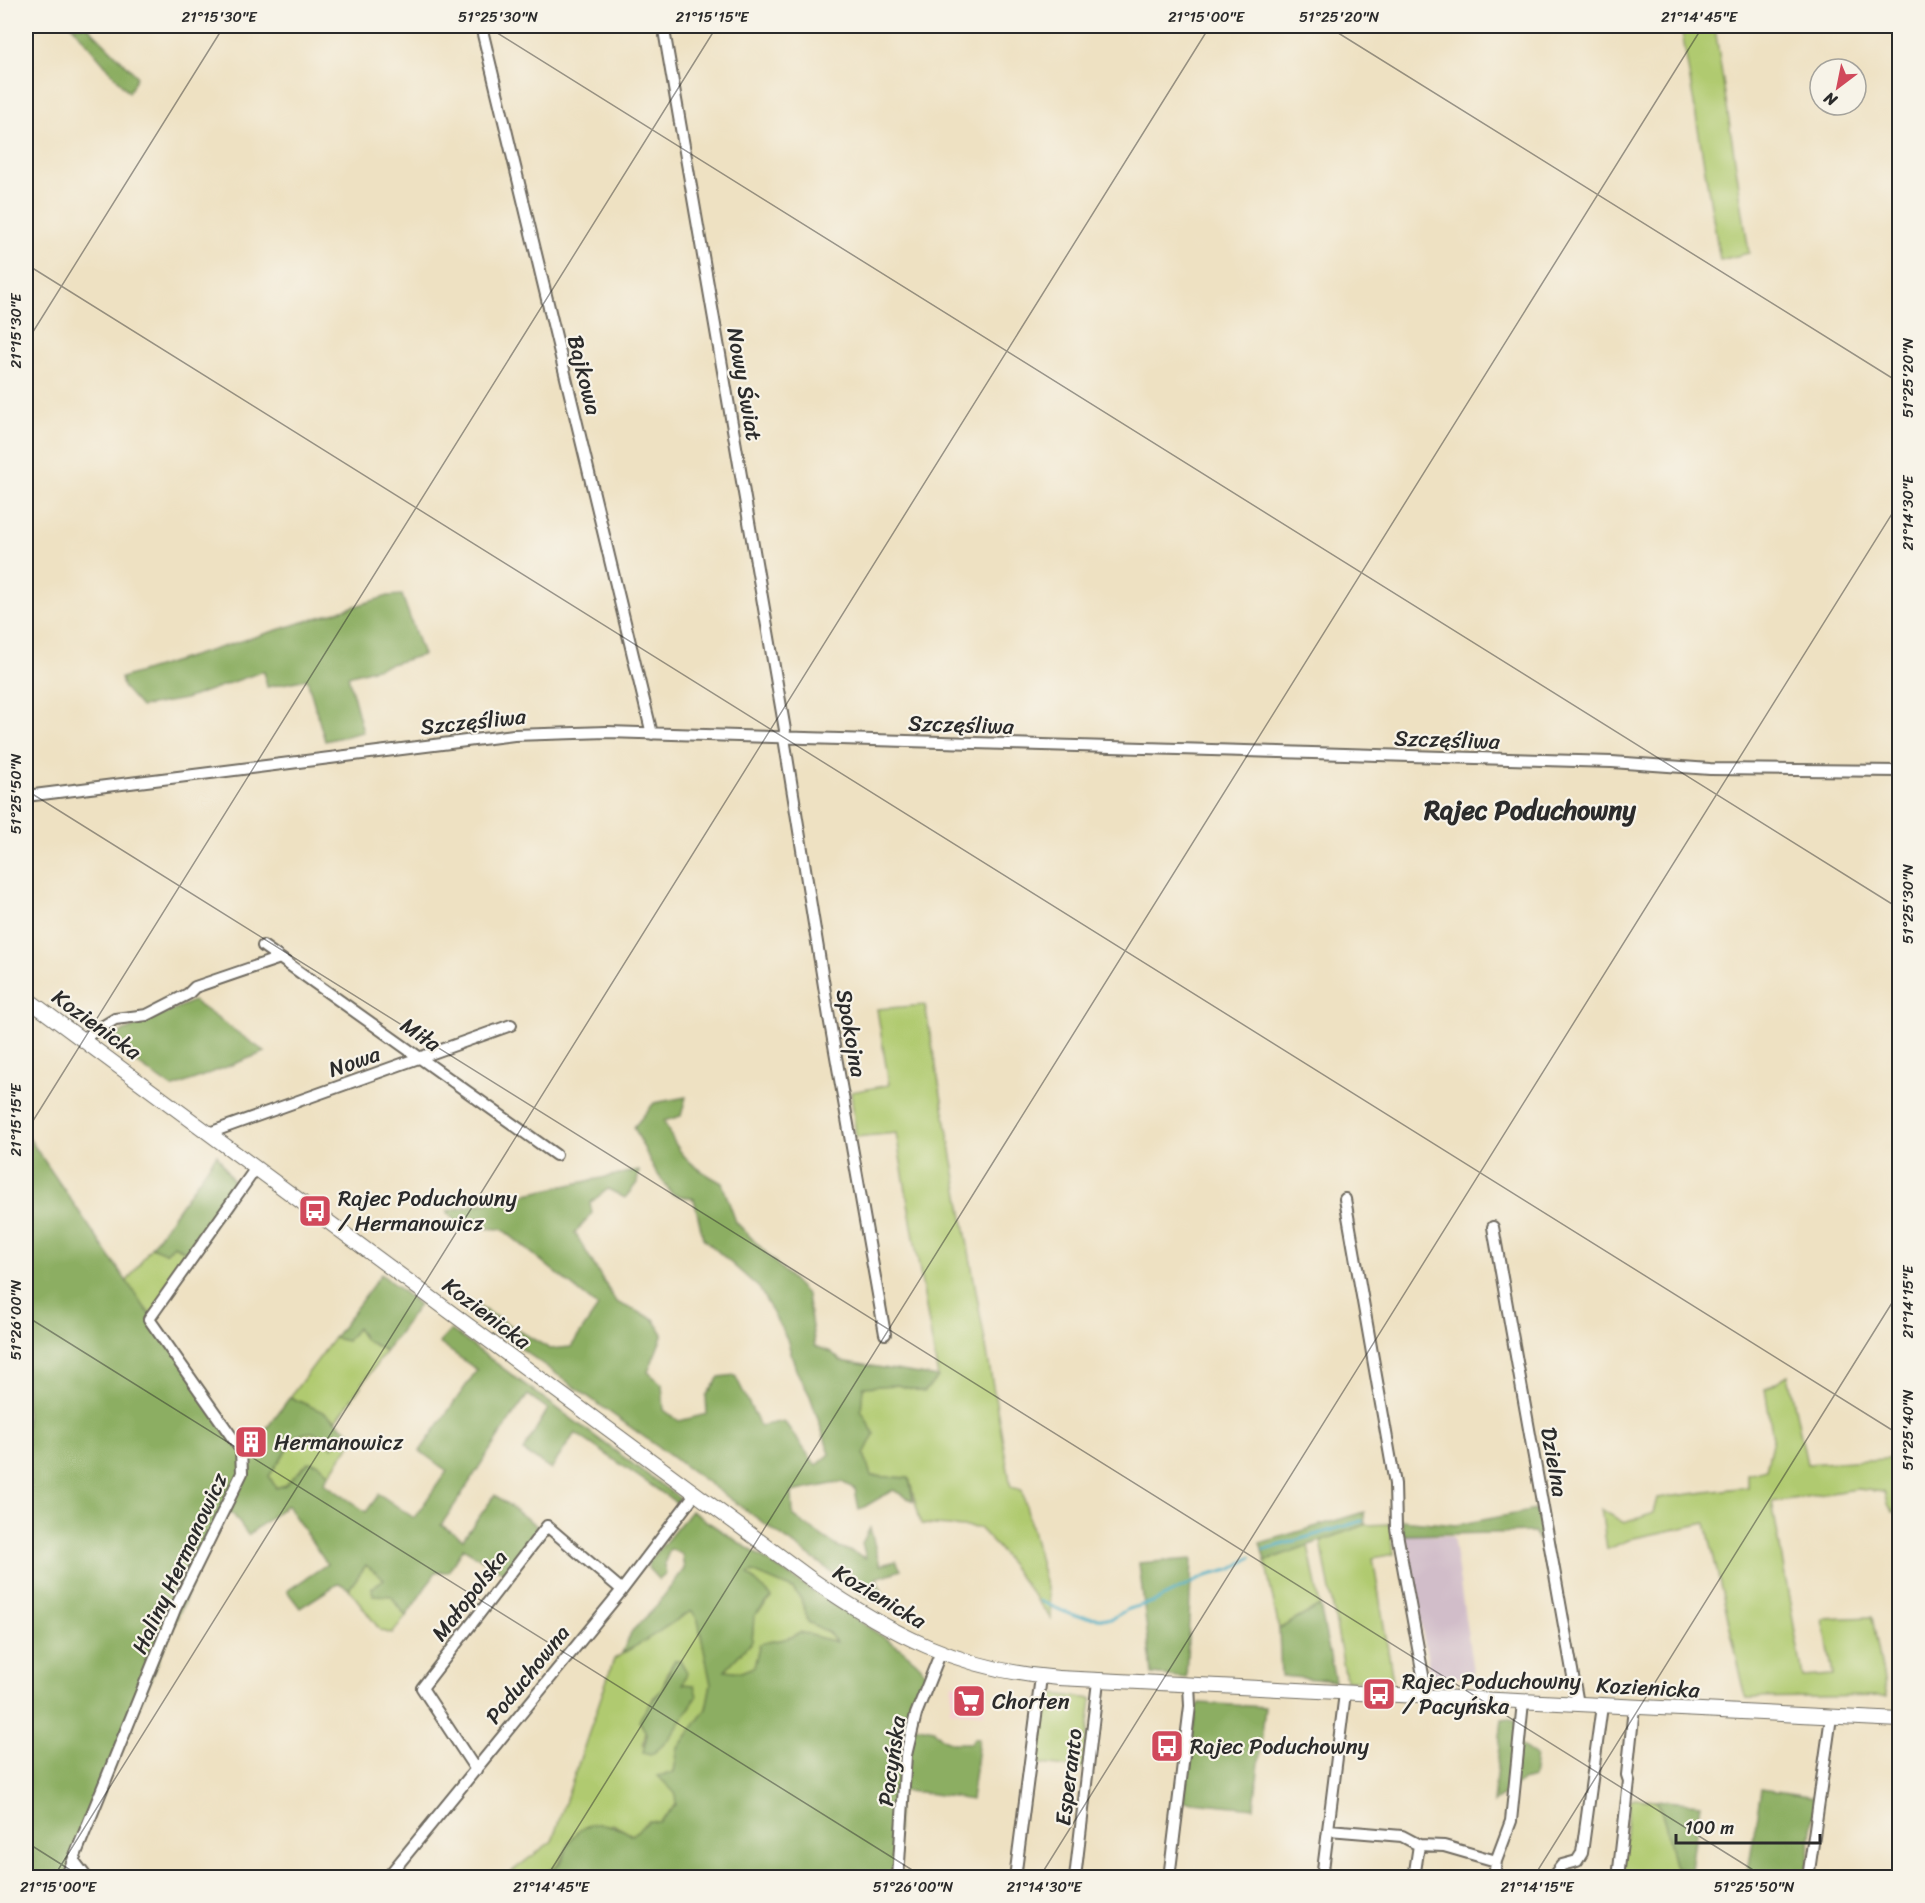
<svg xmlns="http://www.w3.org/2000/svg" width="1925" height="1903" font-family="Sriracha,sans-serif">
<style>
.built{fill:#f6cfd6}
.industrial{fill:#d1bdc9}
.green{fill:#b0ca70;stroke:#6e7a4e;stroke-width:1.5;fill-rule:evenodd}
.forest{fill:#8cae62;stroke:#5c6c46;stroke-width:1.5;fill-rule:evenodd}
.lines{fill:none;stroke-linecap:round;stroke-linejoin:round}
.stream{stroke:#43abc3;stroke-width:3}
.minor-casing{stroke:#6f6b60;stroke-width:14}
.major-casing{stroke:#6f6b60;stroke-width:16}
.minor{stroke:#fff;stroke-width:10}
.major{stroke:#fff;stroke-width:14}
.ticks{fill:none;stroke:#2b2b2b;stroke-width:1.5;stroke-opacity:0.45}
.labels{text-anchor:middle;stroke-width:4.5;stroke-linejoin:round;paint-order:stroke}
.street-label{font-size:22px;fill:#2b2b2b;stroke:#f7f3e8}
.poi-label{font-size:22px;fill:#2b2b2b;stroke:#f7f3e8;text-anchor:start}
.quarter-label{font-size:26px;font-weight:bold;fill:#2b2b2b;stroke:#f7f3e8}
.neatline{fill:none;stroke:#2b2b2b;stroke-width:2}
.ticks-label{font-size:15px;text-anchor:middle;fill:#2b2b2b}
</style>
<rect width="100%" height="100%" fill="#f7f3e8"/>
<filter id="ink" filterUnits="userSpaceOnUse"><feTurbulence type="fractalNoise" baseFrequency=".0167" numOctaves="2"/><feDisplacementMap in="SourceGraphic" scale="12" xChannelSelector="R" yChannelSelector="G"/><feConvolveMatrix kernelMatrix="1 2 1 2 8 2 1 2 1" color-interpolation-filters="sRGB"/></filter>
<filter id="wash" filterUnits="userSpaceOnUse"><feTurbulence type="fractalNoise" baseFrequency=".008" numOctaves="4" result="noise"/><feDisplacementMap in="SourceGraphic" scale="24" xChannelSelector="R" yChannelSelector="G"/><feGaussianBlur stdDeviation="1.35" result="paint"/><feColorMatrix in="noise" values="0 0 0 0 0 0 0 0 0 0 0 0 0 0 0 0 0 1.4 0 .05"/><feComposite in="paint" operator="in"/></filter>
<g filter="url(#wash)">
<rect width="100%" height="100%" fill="#eee1c2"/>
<path class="built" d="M952 1684 985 1690 984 1713 951 1711Z"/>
<path class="industrial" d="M1404 1535 1453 1536 1474 1678 1431 1677Z"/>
<path class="green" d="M1681 26H1747L1715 28 1749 253 1720 260Z
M925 1005 1011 1487 1022 1490 1050 1602 1051 1619 998 1548 979 1528 921 1524 909 1478 871 1476 864 1454 874 1434 861 1410 863 1386 897 1385 924 1392 938 1377 896 1133 856 1137 851 1092 889 1085 877 1009Z
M174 1245 181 1250 197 1249 152 1317 126 1283 151 1247 166 1253Z
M357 1328 365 1340 386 1351 337 1420 290 1397 334 1338 347 1341Z
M1788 1375 1807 1464 1899 1458V1512H1894L1887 1504 1884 1492 1857 1489 1772 1502 1803 1677 1833 1675 1823 1619 1872 1617 1887 1696 1746 1698 1706 1523 1634 1538 1607 1549 1601 1509 1624 1523 1654 1513 1658 1498 1747 1487V1474L1766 1469 1773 1439 1765 1389Z
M308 1431 340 1440 349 1431 355 1437 330 1474 319 1464 309 1462 285 1485 276 1488 269 1476C275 1464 286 1454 288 1440Z
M1390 1524 1394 1554 1373 1558 1393 1681 1346 1680 1321 1541 1365 1525Z
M1308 1545 1320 1606 1279 1629 1265 1561Z
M366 1565 385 1580 396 1604 406 1616 392 1634 380 1630 349 1589Z
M754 1572 793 1589 801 1599 808 1622 828 1632 836 1642 800 1632C787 1642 775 1639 760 1644L754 1667 741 1672 725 1670 752 1641 754 1616 772 1598 747 1573Z
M692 1610 698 1620 711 1684 706 1709 678 1748 674 1772 676 1805 659 1822 649 1821 632 1835 613 1824 569 1844C555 1879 536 1877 503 1878L552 1841 614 1659ZM675 1660H680L683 1684 697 1697 690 1707 643 1745 653 1698 663 1689 666 1674Z
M1044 1693 1092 1699 1083 1769 1034 1763Z
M1634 1798 1655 1800C1671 1826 1665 1839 1675 1866L1691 1869 1690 1877 1621 1878 1629 1801Z"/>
<path class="forest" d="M72 26H87L137 76 129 93Z
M402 595 423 655 348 676 363 732 325 741 307 679 267 687 264 671 185 699 141 707 123 687 121 678 388 596Z
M193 1001 265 1052 172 1088 104 1040Z
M686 1097 681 1116 664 1121C678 1155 690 1166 722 1183L736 1222 807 1295 815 1346 831 1352 841 1361 938 1377 924 1392 897 1385 863 1387 861 1410 874 1434 864 1454 871 1476 909 1478 913 1501 893 1490 859 1510 855 1489 842 1482 792 1492 793 1516 837 1546 866 1558 862 1543 870 1528 880 1565 896 1561 901 1570 876 1578 889 1607 861 1593 469 1311 452 1291 550 1349 571 1347 598 1307 502 1229 459 1227 447 1211 639 1170 637 1183 625 1198 608 1189 590 1203 592 1213 575 1233 616 1302 654 1319 663 1334 648 1372 662 1384 664 1410 679 1421 707 1414 706 1396 719 1377 735 1375 760 1426 784 1421 816 1466 830 1454 810 1396 796 1370 787 1339 759 1288 703 1238 694 1199 672 1194 654 1169 634 1127 654 1103Z
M26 1134 246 1456 290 1397 325 1413 349 1431 332 1447C314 1428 311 1429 289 1440L287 1450 269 1476 276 1488 285 1485 309 1462 319 1464 330 1474 324 1483 366 1512 379 1494 414 1518 447 1471 420 1451 477 1370 439 1343 451 1330 679 1498 677 1503 575 1433 551 1469 523 1451 548 1409 528 1395C496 1437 471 1482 441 1525L463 1539 495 1495 538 1527 504 1573 463 1548 448 1572H436L406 1616 391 1596 373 1595 372 1588 384 1579 366 1565 349 1589 339 1583 300 1608 287 1591 327 1564 287 1505 248 1535 233 1514 224 1510 65 1877H26Z
M217 1154 237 1188 197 1249 188 1253 174 1245 166 1253 151 1247Z
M381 1274 419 1305 386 1351 365 1340 357 1328 347 1341 334 1338Z
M1535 1510 1544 1538 1537 1540 1535 1532 1404 1535 1401 1520 1456 1525Z
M691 1511 900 1648 920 1665 928 1677 914 1704 908 1725 934 1730 943 1739 953 1743H971L974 1738 979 1739 971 1800 920 1792 899 1791 894 1877 588 1878 584 1870 574 1877 538 1878C544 1871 555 1869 561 1862 565 1858 566 1850 568 1845 583 1816 608 1821 632 1835L649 1821 659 1822 676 1805 675 1793 658 1776 674 1772 678 1748 706 1709 711 1684 698 1620 692 1611C667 1624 647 1642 622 1653L632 1631 654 1609 684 1569 682 1554 670 1549 664 1564 666 1574 659 1580 648 1568 649 1562ZM753 1572 793 1589 801 1599 808 1622 828 1632 836 1642 800 1632C787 1642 775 1639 760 1644L754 1667 741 1672 725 1670 752 1641 754 1616 772 1597 748 1574Z
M1364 1512 1365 1525 1265 1561 1260 1543Z
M1192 1559 1186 1678 1152 1674 1139 1563Z
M1320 1606 1335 1681 1281 1676 1279 1629Z
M675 1660H680L687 1672 683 1684 694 1685 697 1696C683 1717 672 1742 650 1755L643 1753 647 1734 639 1721C645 1708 653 1701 661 1690 666 1683 668 1670 675 1660Z
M1200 1703 1265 1707 1254 1808 1183 1801 1196 1709Z
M1509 1718 1516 1722 1517 1742 1536 1756 1533 1778 1522 1781 1493 1803 1502 1719Z
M1761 1789 1816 1797 1806 1877 1747 1878Z
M1655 1800 1700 1804 1691 1869 1675 1867C1666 1840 1670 1825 1655 1800Z"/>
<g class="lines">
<path class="stream" d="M1264 1550 1362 1521
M1040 1601 1074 1616 1111 1619 1128 1609 1153 1602 1206 1576 1233 1569 1251 1557"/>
</g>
</g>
<g filter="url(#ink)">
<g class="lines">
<g class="minor-casing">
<path id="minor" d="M481 26 652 734
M665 36 785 730 784 738 829 1017 885 1334
M26 796 514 735 607 732 1612 762 1710 769 1900 771
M263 946 556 1155
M82 1039 115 1019 147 1015 188 994 195 987 280 958
M209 1133 511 1025
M1345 1199 1395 1484 1396 1528 1427 1697
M1493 1227 1578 1704
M476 1770 422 1688 547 1526 622 1590
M1329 1830 1402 1836 1419 1845 1444 1846 1496 1861
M74 1861 87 1878
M66 1878 175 1609 242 1473 241 1450 149 1319 256 1168
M387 1878 622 1590 695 1494
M898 1878 906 1755 916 1714 940 1654
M1015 1878 1041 1677
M1075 1878 1098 1681
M1169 1878 1190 1706 1189 1685
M1322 1878 1345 1693
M1414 1878 1419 1845
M1494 1878 1496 1861 1511 1821 1523 1702
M1552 1878 1562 1865 1577 1861 1582 1853 1602 1706
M1618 1878 1629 1781 1627 1775 1634 1708
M1808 1878 1831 1717"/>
</g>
<g class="major-casing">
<path id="major" d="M26 998 811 1579C890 1634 961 1671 1059 1678L1900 1720"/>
</g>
<use href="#minor" class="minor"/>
<use href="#major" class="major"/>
</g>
</g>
<path class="ticks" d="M486 26 1900 909M1327 26 1900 383M26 264 1900 1435M26 343 224 26M26 790 1766 1878M26 1132 717 26M26 1316 925 1878M26 1842 83 1878M53 1878 1210 26M546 1878 1703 26M1039 1878 1900 501M1533 1878 1900 1290"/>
<defs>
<g id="bus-square" transform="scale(1.725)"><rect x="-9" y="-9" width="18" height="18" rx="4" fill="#d1495b" stroke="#f7f3e8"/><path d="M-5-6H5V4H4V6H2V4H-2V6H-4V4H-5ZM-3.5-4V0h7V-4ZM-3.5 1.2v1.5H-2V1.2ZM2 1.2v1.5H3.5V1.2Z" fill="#fff"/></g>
<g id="building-square" transform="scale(1.725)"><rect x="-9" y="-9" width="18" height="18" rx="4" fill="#d1495b" stroke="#f7f3e8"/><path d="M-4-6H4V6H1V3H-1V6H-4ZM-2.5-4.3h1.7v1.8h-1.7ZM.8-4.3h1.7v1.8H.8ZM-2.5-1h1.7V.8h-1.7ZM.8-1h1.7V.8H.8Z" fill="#fff"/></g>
<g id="supermarket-square" transform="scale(1.725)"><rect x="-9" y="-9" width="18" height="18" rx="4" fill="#d1495b" stroke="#f7f3e8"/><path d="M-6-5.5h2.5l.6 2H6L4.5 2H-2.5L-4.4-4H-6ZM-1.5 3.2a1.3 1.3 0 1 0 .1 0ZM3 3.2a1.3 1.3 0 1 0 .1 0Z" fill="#fff"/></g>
</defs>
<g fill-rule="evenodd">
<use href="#bus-square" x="315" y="1211"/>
<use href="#building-square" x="251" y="1442"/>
<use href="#bus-square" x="1379" y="1694"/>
<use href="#supermarket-square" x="969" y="1701"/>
<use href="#bus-square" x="1167" y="1746"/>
</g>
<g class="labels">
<g class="street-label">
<text transform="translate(585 375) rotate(76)" y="8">Bajkowa</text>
<text transform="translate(745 384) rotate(80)" y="8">Nowy Świat</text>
<text transform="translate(473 721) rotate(-6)" y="8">Szczęśliwa</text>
<text transform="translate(961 724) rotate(2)" y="8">Szczęśliwa</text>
<text transform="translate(1447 739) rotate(2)" y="8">Szczęśliwa</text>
<text transform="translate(97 1024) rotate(36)" y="8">Kozienicka</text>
<text transform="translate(852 1033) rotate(80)" y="8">Spokojna</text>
<text transform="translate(421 1034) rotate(35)" y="8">Miła</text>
<text transform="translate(354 1061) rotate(-19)" y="8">Nowa</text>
<text transform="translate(487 1313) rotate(37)" y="8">Kozienicka</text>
<text transform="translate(1555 1462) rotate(80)" y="8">Dzielna</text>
<text transform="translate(179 1563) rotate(-65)" y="8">Haliny Hermanowicz</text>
<text transform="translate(469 1595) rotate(-52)" y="8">Małopolska</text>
<text transform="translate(880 1596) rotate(31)" y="8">Kozienicka</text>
<text transform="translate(527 1674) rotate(-51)" y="8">Poduchowna</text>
<text transform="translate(1648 1687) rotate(3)" y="8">Kozienicka</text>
<text transform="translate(891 1761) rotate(-82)" y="8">Pacyńska</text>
<text transform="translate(1068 1777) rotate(-83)" y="8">Esperanto</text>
</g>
<g class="poi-label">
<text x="338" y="1206">Rajec Poduchowny<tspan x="338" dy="25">/ Hermanowicz</tspan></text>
<text x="274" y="1450">Hermanowicz</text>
<text x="1402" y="1689">Rajec Poduchowny<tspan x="1402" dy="25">/ Pacyńska</tspan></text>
<text x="992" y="1709">Chorten</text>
<text x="1190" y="1754">Rajec Poduchowny</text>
</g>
<g class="quarter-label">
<text x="1530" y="819">Rajec Poduchowny</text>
</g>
</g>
<rect width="1925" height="1903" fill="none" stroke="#f7f3e8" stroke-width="66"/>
<g transform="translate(1838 87) rotate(212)"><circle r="28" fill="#f7f3e8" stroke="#a5a39c" stroke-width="1.5"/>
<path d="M0-4.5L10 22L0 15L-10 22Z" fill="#d1495b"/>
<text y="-9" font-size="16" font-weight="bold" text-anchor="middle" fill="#2b2b2b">N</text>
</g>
<path d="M1676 1834v9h144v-9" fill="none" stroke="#2b2b2b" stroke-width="3"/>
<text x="1685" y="1834" font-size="18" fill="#2b2b2b" stroke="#f7f3e8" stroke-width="4.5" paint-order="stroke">100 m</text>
<rect x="33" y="33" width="1859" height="1837" class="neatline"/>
<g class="ticks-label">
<text x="219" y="22">21°15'30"E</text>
<text x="498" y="22">51°25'30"N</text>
<text x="712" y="22">21°15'15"E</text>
<text x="1206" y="22">21°15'00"E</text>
<text x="1339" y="22">51°25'20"N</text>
<text x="1699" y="22">21°14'45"E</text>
<text transform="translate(16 331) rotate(-90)" y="5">21°15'30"E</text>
<text transform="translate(1908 378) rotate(-90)" y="5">51°25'20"N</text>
<text transform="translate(1908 513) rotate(-90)" y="5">21°14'30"E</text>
<text transform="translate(16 794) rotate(-90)" y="5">51°25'50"N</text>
<text transform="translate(1908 904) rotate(-90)" y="5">51°25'30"N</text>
<text transform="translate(16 1120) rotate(-90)" y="5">21°15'15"E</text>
<text transform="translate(1908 1302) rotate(-90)" y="5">21°14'15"E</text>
<text transform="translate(16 1320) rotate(-90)" y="5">51°26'00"N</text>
<text transform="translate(1908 1430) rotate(-90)" y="5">51°25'40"N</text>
<text x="58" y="1892">21°15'00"E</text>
<text x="551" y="1892">21°14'45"E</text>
<text x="913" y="1892">51°26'00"N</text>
<text x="1044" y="1892">21°14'30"E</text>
<text x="1537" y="1892">21°14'15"E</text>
<text x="1754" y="1892">51°25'50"N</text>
</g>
</svg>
